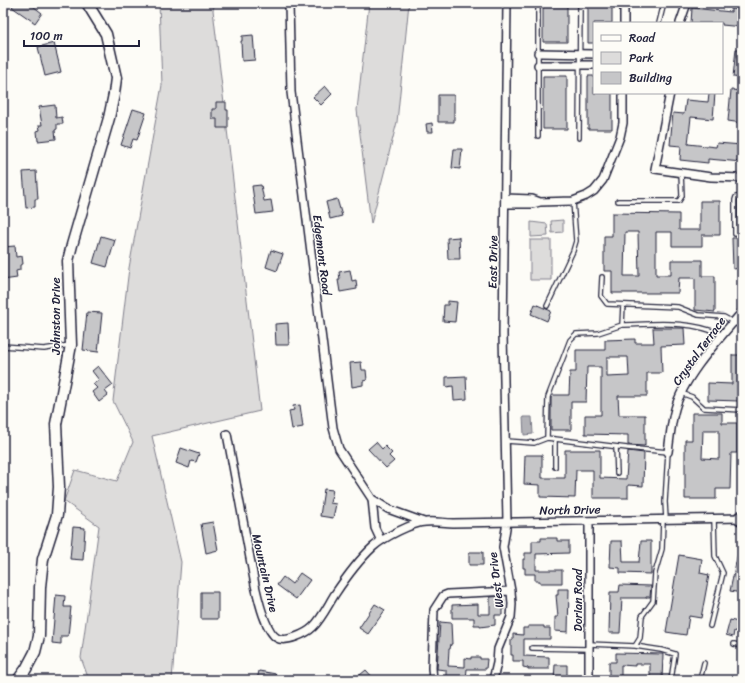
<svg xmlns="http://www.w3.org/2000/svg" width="745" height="683" font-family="Sriracha,sans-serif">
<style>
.green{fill:#dddcdb;stroke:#807f8b}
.water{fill:#b2b2b7;stroke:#787885}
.building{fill:#c6c6c8;stroke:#22223b;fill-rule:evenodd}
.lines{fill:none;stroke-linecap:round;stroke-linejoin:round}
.lane-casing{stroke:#22223b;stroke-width:6}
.street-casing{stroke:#22223b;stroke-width:10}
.secondary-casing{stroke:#22223b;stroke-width:13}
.highway-casing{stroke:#22223b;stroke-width:16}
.lane{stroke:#fdfcf7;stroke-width:3.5}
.street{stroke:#fdfcf7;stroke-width:7}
.secondary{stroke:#fdfcf7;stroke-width:10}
.highway{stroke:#fdfcf7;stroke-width:13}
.labels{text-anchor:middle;stroke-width:3;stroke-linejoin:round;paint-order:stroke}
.street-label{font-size:12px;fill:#22223b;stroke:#fdfcf7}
</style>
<rect width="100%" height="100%" fill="#fdfcf7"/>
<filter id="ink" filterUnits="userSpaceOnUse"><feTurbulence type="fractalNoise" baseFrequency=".025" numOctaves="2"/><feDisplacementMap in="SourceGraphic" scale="8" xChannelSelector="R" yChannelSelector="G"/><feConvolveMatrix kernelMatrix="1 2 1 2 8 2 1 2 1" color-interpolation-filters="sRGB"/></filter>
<g filter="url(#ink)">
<path class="green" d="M159 3H215L213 10 260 411 152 436 181 562 172 680H89L81 658 99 526 64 501 75 470 117 481 133 442 113 401 129 268 162 85Z
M369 3H409L397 122 371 224 357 110Z
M563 220V232L552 233 551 221Z
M531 222 547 224 548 236 531 237Z
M530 240H551V280H530Z"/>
<path class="water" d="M523 417H532L533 434 524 435Z"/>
<path class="building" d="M15 3H29L42 13 35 23 12 7Z
M543 3H567V42H543Z
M588 3H612V23H594V43H588Z
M692 8 731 12V9L742 10V27L722 25V23H691Z
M253 35 255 60 242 61 241 41H242V36Z
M54 43 61 72 45 76 38 47Z
M736 49H742V78L733 77Z
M543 76H567V129H543Z
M588 76H594V93H612V129H588Z
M325 86 332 94 321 105 313 97Z
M731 90 742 91V123L728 121Z
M709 93H715L713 119 691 117 688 144 716 147 717 143 742 145V162L708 159V163L680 160 681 146 670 145 673 113 684 114 686 100 708 102Z
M438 95H454V122H438Z
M216 102H226V110H228V128H217V119H212V109H216Z
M55 105 56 118 62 117 63 124H57V129L55 130 56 139 38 141 37 131 40 130 39 125H42L39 107Z
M133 109 146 113 137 140 133 139 130 148 121 145Z
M432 123 433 132H427L426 124Z
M454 149H462L460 169 452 168Z
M36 171 38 199H35V207L26 208 23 172Z
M261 185 264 201 271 200 273 212 256 214 252 186Z
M337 199 342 216 330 219 326 202Z
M700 201H720V235H702V246H672V232H656V275H671V260H702V276H715V312L695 310V278H679L678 293H612V271H604V236H612V213L679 214V230H700ZM625 232H638L639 276H624Z
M101 236 115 240 107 267 93 263Z
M459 237 460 259H448L447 238Z
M732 238H742V268L733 269Z
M15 246 16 257 22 256 23 264 20 265V270L16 271 17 278 3 280V247Z
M271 250 283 254 277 271 266 267Z
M350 270 352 281 356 280 357 289 340 292 338 280H340L339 272Z
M448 301 457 302 455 322 443 321 444 305H448Z
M535 304 551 311 547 321 531 314Z
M87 312 102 313 98 352 83 350Z
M288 323 289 345H276L275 324Z
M653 328H684L685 345 661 346 662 373H647V396H618L619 415H645V445L644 446 628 445V435L585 434V415H601V367H587L586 402H571V430H551V398L552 395H569L570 372H576V350H605V340L635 339V343H654ZM607 357H628L629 376 607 377Z
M732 355H742V385H739V401L708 400V383L732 384Z
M361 362 362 370H366L367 380 363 381V385L352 387 350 363Z
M98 366 113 385 105 391 108 395 99 402 92 392 97 388 93 384 99 380 92 371Z
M466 376 467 399 454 400 453 386 446 387V377Z
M300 405 303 427 292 429 289 411 294 410 293 406Z
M692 413H722V423H737V453H731L730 489H716V499H685V440H692ZM703 430H719V459L702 458Z
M376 442 382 449 385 446 392 453 389 456 394 461 386 468 368 449Z
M181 448 199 454 196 462 191 461 189 468 176 463Z
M565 450H600V478L626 479 628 451 644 453 643 486 628 485V498H593V470H576L575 498 540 497V485L524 484 525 455H542V478H565Z
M324 489 333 490 330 503 336 504 333 518 320 516Z
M213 522 218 550 206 553 201 524Z
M73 527 85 528 83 560 70 559Z
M541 538H557V541H569V553L536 554V570H562V583H540V581H535V574H525V568H523V559H525V553H532V541H541Z
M611 541H622L623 562H639L641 541H651V574L620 573V568L610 567Z
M739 548H742V593L730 591Z
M469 552H483V565H469Z
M679 555 702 559 700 573 709 575 701 618 689 616 686 635 666 632Z
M300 573 310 580 296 599 277 585 283 577 292 584Z
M620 585 651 586 650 597H646V598H622L620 633H609L610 592H619Z
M558 589H569L568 632 555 631V617H558L556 595H558Z
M201 592H218V619H201Z
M56 595 65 596 64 607H71L68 636H61V644L52 643Z
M502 596V600H504V609H502V615H495V625L480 627V625H474V618H452V605L478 604V614H490V597Z
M375 604 385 610 368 634 359 628Z
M730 620 742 623V633L734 631 733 637 726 635Z
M440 622 451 623 452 644H451L450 649H449L448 666 465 667V658L471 659V657H480V659H487L486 669H467L466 679 446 678V670L437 669Z
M528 626H544V628H550V639H524V656L549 657V669H528V668L523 667V661H513V655H511V640H513V634L523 635V628H528Z
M616 653 663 654 662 680H650V664H635V666L621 665V679L609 680V662H616Z
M555 665H567V680H554Z
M366 670 375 680H354Z
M259 671 276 674 275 680H257Z"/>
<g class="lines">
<g class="lane-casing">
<path id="lane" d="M538 3V136
M659 23 664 3
M579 138 580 3
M618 201H679L682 196 681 173
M735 234V200L736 197 742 196
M602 277 601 296 607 304 678 307 698 315 724 317 742 327
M547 306 573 251 576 241 573 201
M622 325C657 324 690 320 723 335
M3 346 44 349 70 345
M681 393 692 397 704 408 742 410
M547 438 548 397 570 340 576 334 598 333 622 325 623 305
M506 441 534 443 547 438 627 448 668 452 665 502 666 519
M616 447 617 473
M555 467V439
M710 626 723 573 715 556 714 519
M589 644 635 646 640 638 642 616 653 601 655 573 662 549 663 520
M734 644 742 646
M635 646 661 650 675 654 671 680
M532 648 589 649
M700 680 704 663"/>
</g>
<g class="street-casing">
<path id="street" d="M289 3 291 92 333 428 339 449 372 499
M624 23V3
M680 23 687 3
M538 53 594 54
M538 65H594
M670 93 655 169 711 177 742 178
M505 198 532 199 540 202
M505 204H532L540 202 573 201 586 196 594 191 603 180 620 137 623 123V93
M227 434 255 585C258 598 265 631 277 638 285 643 306 634 313 627 322 618 328 605 335 594 345 579 360 559 373 547 383 538 413 522 426 522 435 521 444 523 453 523L742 518
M668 452C670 438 671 423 675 409 684 376 720 338 742 312
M381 541 375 528 372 499 388 509 424 522
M433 680 432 668 434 610 443 596 448 594 511 591
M493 680 497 663 498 649 511 617 512 604 511 591 503 547 507 522 503 334 507 3
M589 680V521"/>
</g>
<g class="secondary-casing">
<path id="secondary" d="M18 680 26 669 35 652 39 636 40 587 43 559 57 515 59 487 56 424 71 345 68 261 72 245 109 118 114 94 116 78 106 34 87 3"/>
</g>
<g class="highway-casing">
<path id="highway" d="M741 518H742"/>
</g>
<use href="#lane" class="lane"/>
<use href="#street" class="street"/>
<use href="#secondary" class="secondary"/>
<use href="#highway" class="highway"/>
</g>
</g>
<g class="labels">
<g class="street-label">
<text transform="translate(322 255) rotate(83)" y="4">Edgemont Road</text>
<text transform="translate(493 262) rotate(-89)" y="4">East Drive</text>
<text transform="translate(56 316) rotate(-90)" y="4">Johnston Drive</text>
<text transform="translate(699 351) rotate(-54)" y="4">Crystal Terrace</text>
<text transform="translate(570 510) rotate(-1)" y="4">North Drive</text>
<text transform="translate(265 573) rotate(77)" y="4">Mountain Drive</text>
<text transform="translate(496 580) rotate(-97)" y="4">West Drive</text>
<text transform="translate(578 600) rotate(-90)" y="4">Dorian Road</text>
</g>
</g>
<rect width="745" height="683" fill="none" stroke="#fdfcf7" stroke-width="16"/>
<rect x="8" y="8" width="729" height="667" fill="none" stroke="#22223b" stroke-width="1.5" filter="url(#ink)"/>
<rect x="593" y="22" width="130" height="72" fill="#fdfcf7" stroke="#a5a5ac"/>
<rect x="601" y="35" width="20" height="6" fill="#fdfcf7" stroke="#a5a5ac"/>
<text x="629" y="42" font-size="12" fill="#22223b">Road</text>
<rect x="601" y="52" width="20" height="12" fill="#dddcdb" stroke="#a5a5ac"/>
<text x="629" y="62" font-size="12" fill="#22223b">Park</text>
<rect x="601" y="72" width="20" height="12" fill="#c6c6c8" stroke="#a5a5ac"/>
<text x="629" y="82" font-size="12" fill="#22223b">Building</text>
<path d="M24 40v6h115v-6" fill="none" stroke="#22223b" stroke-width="2"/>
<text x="30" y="40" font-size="12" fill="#22223b" stroke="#fdfcf7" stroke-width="3" paint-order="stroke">100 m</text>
</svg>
